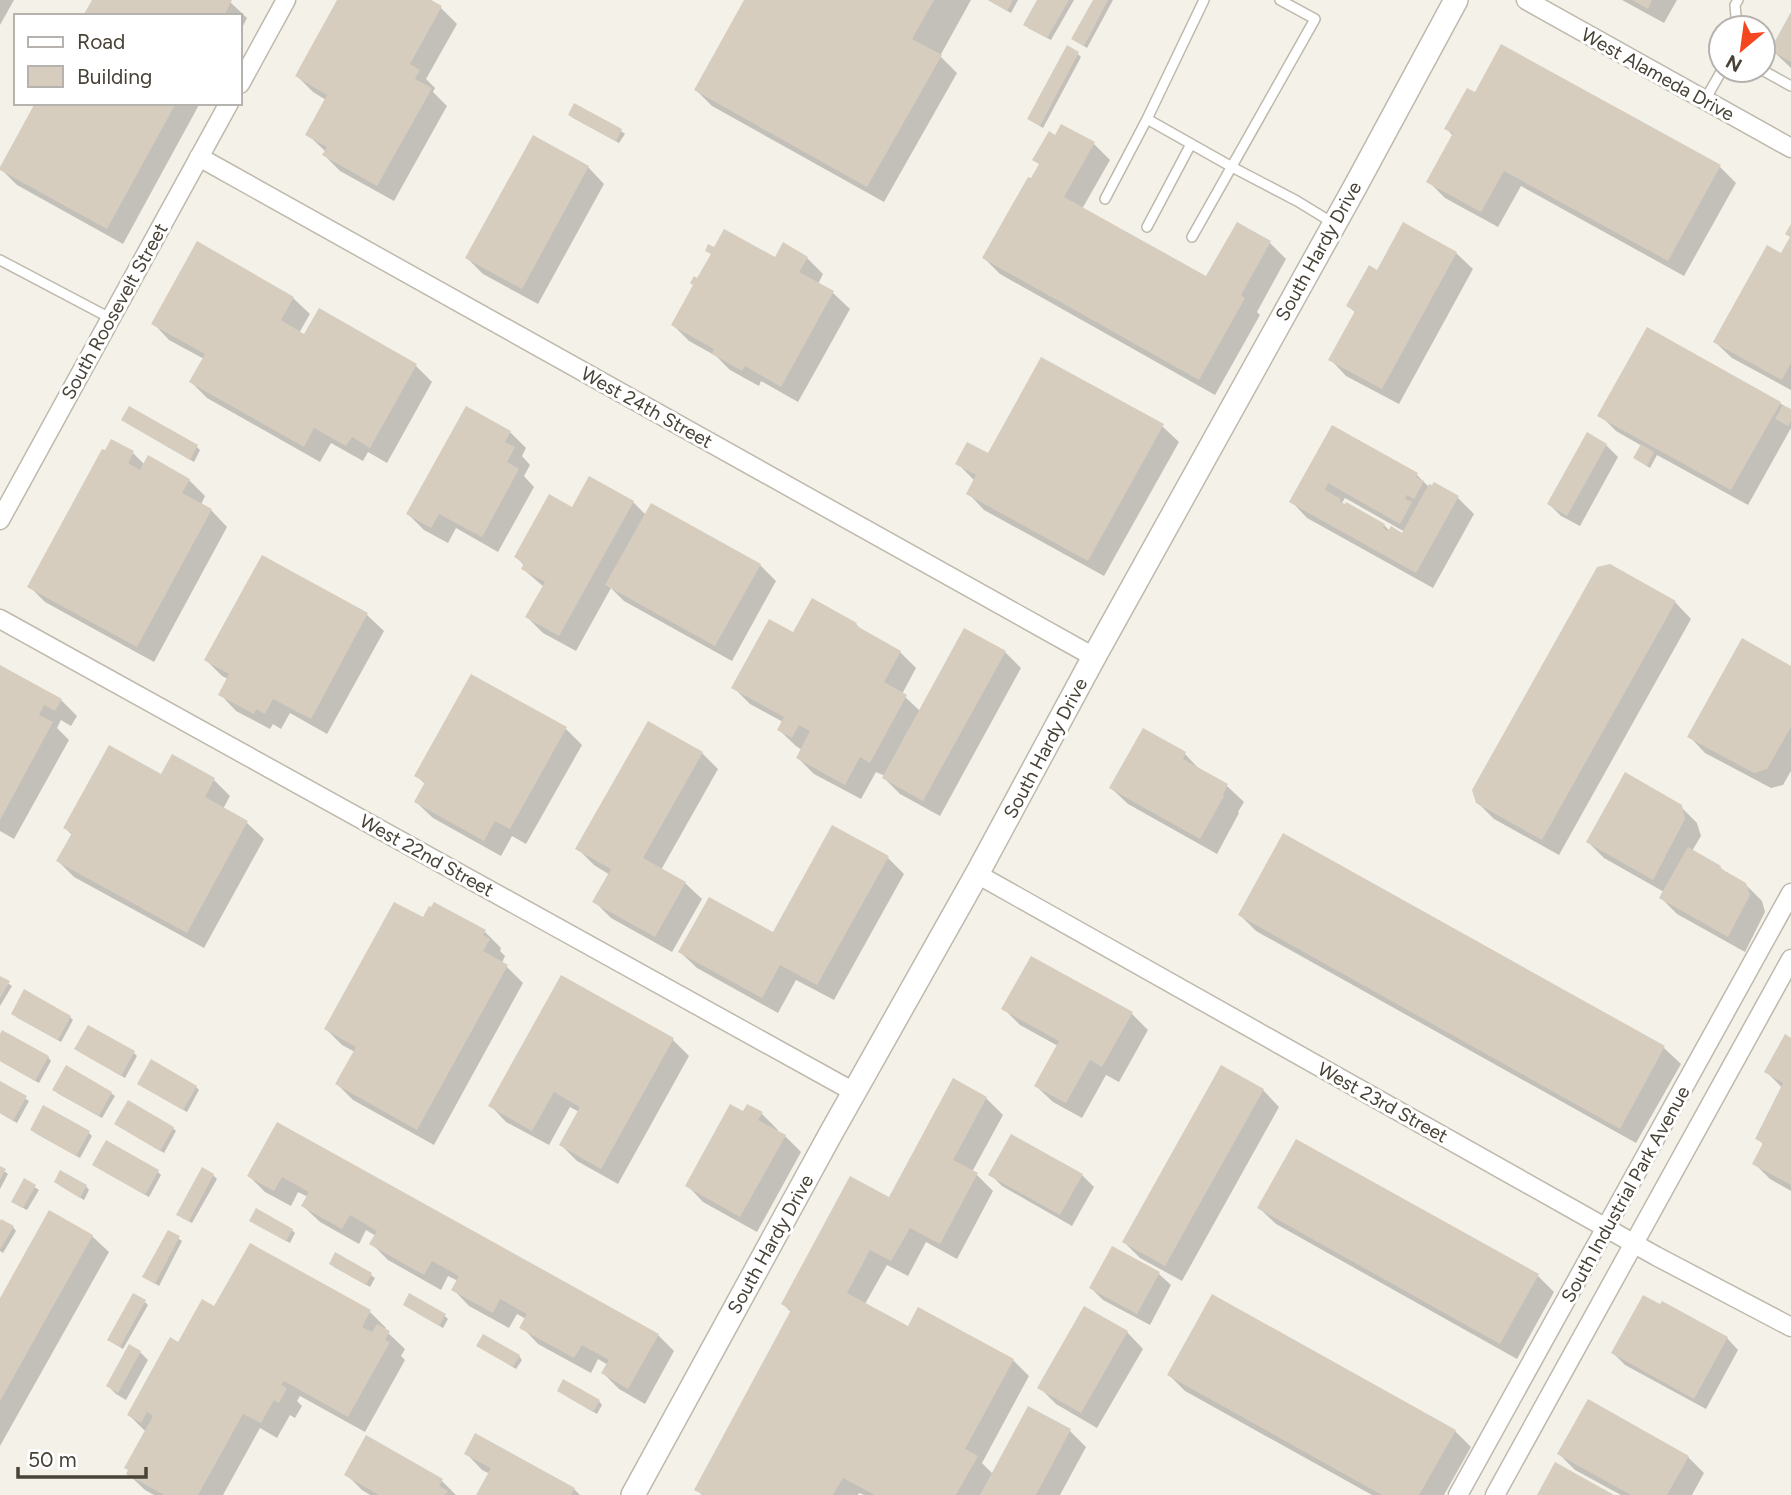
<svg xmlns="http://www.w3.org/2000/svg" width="1791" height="1495" font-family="Figtree,sans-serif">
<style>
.shadow{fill:#0003;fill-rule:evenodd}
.building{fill:#d6cdbf}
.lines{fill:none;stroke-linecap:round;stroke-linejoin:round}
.service-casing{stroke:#bfb9ac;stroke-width:12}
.minor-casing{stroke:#bfb9ac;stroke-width:21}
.tertiary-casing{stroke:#bfb9ac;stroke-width:26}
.service{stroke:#fff;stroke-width:9}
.minor{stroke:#fff;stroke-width:18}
.tertiary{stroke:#fff;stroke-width:23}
.labels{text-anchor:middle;stroke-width:6;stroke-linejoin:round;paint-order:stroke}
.street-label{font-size:19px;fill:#484237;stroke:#fff}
</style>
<rect width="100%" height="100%" fill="#f4f1e9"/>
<path class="shadow" d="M0 0H14L0 25Z
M94 0H228L247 18 240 32V16H85Z
M339 0H428L441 8 457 24 426 79 435 88 433 92 447 106 394 201 340 171 324 155 326 152 307 134 326 100 313 92 297 76Z
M746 0H971L940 56 957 73 884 202 712 106 696 90Z
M988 0H1018L1011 13Z
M1039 0H1074L1051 40 1028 28Z
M1095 0H1113L1087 48 1077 42Z
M1622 0H1677L1664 23Z
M1791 15V68L1772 50Z
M1078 54 1081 57 1043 128 1033 122Z
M37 103H200L123 244 17 185 1 169Z
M575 105 621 131 625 134 619 143 573 118 570 115Z
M1446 128 1720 167 1736 183 1684 276 1521 186 1498 227 1445 198 1428 181 1453 136Z
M1094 144 1110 160 1082 209 1207 278 1237 224 1270 243 1286 259 1257 312 1260 315 1215 395 1000 274 984 258 1031 180Z
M588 167 604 184 538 304 483 274 467 258Z
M1791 239V390L1732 358 1715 342 1782 255Z
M707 250 775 259 807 258 823 274 818 284 833 293 850 309 798 402 761 381 759 386 730 370 716 356 689 341 673 325 712 255Z
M1456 253 1473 269 1399 404 1346 376 1330 359 1356 313 1348 306Z
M293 298 310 314 299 333 305 336 319 311 416 366 432 382 387 463 368 452 363 461 331 443 320 462 207 398 191 382 204 359 169 340 153 323Z
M1780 403 1791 411V428L1748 505 1657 455 1650 468 1639 461 1642 446 1616 431 1600 415Z
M127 423 197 447 200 450 194 462Z
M1162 426 1179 442 1104 576 984 510 968 493 975 481 957 463 988 455Z
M1332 427 1417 475 1429 487 1458 498 1474 514 1433 588 1307 518 1291 501ZM1345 498 1405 532 1403 535 1390 531 1384 525 1342 503Z
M510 432 526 448 522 456 530 465 524 476 534 487 498 552 456 528 448 543 424 530 408 514Z
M1606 445 1618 457 1580 526 1561 516 1549 504Z
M133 453 145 465 189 480 205 496 201 505 211 510 227 527 154 662 45 602 29 586Z
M633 502 646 515 760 565 776 581 732 661 624 601 611 588 576 651 543 633 527 617 544 587 523 569 525 566 516 557Z
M262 558 367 615 384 631 327 734 290 713 281 729 273 724 270 729 236 711 220 694 228 679 222 676 206 660Z
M1675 602 1691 619 1559 855 1494 819 1477 802Z
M856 624 863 632 900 652 916 668 902 694 920 711 1005 652 1021 668 940 816 900 794 884 778 885 776 876 772 861 799 814 774 798 758 802 750 796 746 779 730 783 722 750 704 733 687 793 634Z
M0 667 61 700 77 716 71 726 61 720 57 728 69 740 14 839 0 831Z
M1791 668V771L1783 785 1771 788 1705 753 1689 736Z
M566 729 582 745 526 844 512 836 501 856 433 818 416 802 426 785 416 775Z
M702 753 718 769 661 870 685 883 702 899 672 952 611 918 595 902 610 875 594 865 578 849Z
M1185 754 1201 771 1227 786 1244 802 1238 812 1239 813 1217 854 1128 804 1111 788Z
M173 757 214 780 230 796 223 809 247 823 264 839 204 948 74 877 58 861 72 835 65 828 162 776Z
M1681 807 1697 823 1701 836 1692 851 1720 867 1727 874 1745 884 1762 901 1765 912 1745 952 1677 914 1661 898 1664 892 1604 858 1588 842Z
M1284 836 1664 1048 1681 1064 1636 1143 1256 931 1240 915Z
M888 858 904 874 834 1000 796 980 778 1013 697 968 680 952 774 934Z
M485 932 501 948 500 951 505 956 502 963 507 967 523 983 434 1145 353 1100 337 1084 355 1052 342 1045 326 1029Z
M561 977 673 1040 689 1056 618 1184 577 1161 561 1145 579 1112 570 1107 549 1145 506 1122 490 1105Z
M0 978 12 986 0 1006Z
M1004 1009 1132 1014 1148 1030 1119 1082 1106 1075 1082 1118 1053 1102 1036 1086 1058 1046 1020 1025Z
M16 1017H70L73 1020 61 1042Z
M0 1037 48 1057 51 1061 39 1083 0 1061Z
M1791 1040V1191L1770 1179 1754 1163 1764 1145 1757 1138 1782 1088 1767 1072Z
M80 1052 134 1053 137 1056 125 1078Z
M1222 1067 1263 1090 1279 1107 1182 1281 1140 1258 1124 1242Z
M953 1081 986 1098 1003 1115 972 1172 977 1175 993 1191 957 1259 926 1242 908 1276 887 1265 865 1304 909 1328 1013 1360 1029 1376 982 1463 993 1474 1070 1431 1086 1447 1060 1495H864L859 1493 858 1495H702L696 1489 792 1313 783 1304 889 1199Z
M0 1083 29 1101 17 1123 0 1113Z
M143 1087H196L199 1090 187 1112Z
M57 1093H111L115 1096 102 1118Z
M744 1113 762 1114 778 1130 777 1132 785 1136 801 1152 757 1232 703 1202 687 1185Z
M278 1124 658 1335 674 1351 645 1404 619 1389 603 1373 608 1365 598 1359 591 1373 538 1344 522 1327 526 1319 517 1314 509 1328 469 1306 453 1289 458 1281 448 1276 441 1290 388 1260 372 1244 376 1236 366 1230 359 1244 320 1222 303 1206 308 1197 298 1192 291 1206 265 1192 249 1176Z
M120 1127 173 1128 176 1131 164 1153Z
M35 1133H89L92 1136 80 1158Z
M0 1168 8 1174 0 1189Z
M98 1168 158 1172 161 1175 149 1197Z
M990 1174 1082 1175 1094 1187 1072 1226 1002 1186Z
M213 1175 217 1179 192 1223 182 1218 179 1214Z
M25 1181 39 1190 27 1210 17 1205Z
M59 1185 86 1186 89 1190 84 1200Z
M1259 1208 1538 1276 1554 1292 1517 1359 1276 1224Z
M50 1212 92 1236 109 1252 0 1446V1301Z
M0 1224 13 1227 16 1231 3 1253 0 1251Z
M255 1224 292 1230 295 1233 290 1243Z
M169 1232 182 1241 159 1286 145 1277Z
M250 1245 370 1312 386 1328 385 1330 405 1349 401 1356 405 1360 365 1432 300 1396 297 1401 302 1406 295 1418 290 1415 277 1438 260 1428 223 1495H154L145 1490 128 1474 146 1432 129 1415 179 1344 215 1309Z
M1112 1248 1159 1274 1171 1285 1150 1325 1103 1300 1091 1288Z
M336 1255 371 1275 375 1278 370 1287 334 1267Z
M145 1302 148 1305 123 1349 113 1343Z
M405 1305 445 1316 448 1319 443 1328Z
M1127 1332 1143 1349 1097 1428 1056 1404 1040 1388Z
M1727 1338 1738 1350 1706 1409 1625 1365 1613 1353Z
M478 1346 519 1356 522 1360 516 1369Z
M140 1352 148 1360 126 1400 116 1394 108 1386Z
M1169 1375 1455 1431 1471 1447 1444 1495H1372L1185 1391Z
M559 1391 599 1401 602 1405 597 1414Z
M466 1453 574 1489 580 1495H478L490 1474 482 1470Z
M1559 1454 1688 1457 1704 1473 1692 1495H1621L1575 1470Z
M346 1474 442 1481 456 1495H370L362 1490Z"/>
<path class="building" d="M92 0H232L224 16H83Z
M337 0H431L442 6 410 64 420 70 415 79 432 88 377 186 322 155 327 147 305 135 327 95 295 76Z
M744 0H934L912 39 942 55 867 187 694 90Z
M988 0H1013L1007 11Z
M1037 0H1069L1047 38 1023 25Z
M1093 0H1108L1084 46 1071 39Z
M1632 0H1652L1648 9Z
M1791 12V62L1770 50Z
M1501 44 1721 165 1668 261 1504 171 1481 212 1426 182 1453 133 1444 129 1467 88 1475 92Z
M1067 45 1079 52 1040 126 1027 119Z
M35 103H176L107 229 0 170V167Z
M574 103 622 129 616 141 568 115Z
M1061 124 1095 142 1064 197 1206 276 1237 222 1271 241 1241 295 1245 298 1199 380 982 258 1028 177 1031 178 1039 164 1032 160 1049 131 1055 135Z
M533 135 589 166 522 289 465 258Z
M1403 222 1457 252 1382 389 1328 360 1355 311 1346 306 1369 265 1377 270Z
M1791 224V363L1782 380 1713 342 1767 245 1781 253 1790 237 1785 234Z
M724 229 775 257 783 242 808 257 799 272 834 291 781 387 745 366 742 371 712 354 714 349 671 325 693 285 690 283 694 276 697 278 711 254 705 251 708 244 714 247Z
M197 241 294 297 281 320 304 334 319 308 417 364 370 448 352 437 346 446 314 428 304 447 189 382 205 354 151 324Z
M1647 327 1781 402 1731 490 1597 416Z
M1041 357 1164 424 1088 561 966 494 976 475 955 464 967 442 988 453Z
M1783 405 1791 409V421L1788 426 1775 419Z
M129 406 198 445 190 460 121 420Z
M466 406 511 431 505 442 515 447 507 462 519 469 482 537 439 514 431 528 406 514Z
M1332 425 1418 473 1416 477 1424 481 1414 499 1407 495 1405 499 1412 502 1400 524 1328 483 1325 490 1341 499 1340 502 1345 504 1346 502 1385 524 1383 528 1388 531 1391 526 1402 533 1429 484 1432 485 1434 482 1459 496 1416 573 1289 502Z
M1587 432 1607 444 1567 516 1547 504Z
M111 439 134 451 128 463 140 470 148 455 190 479 182 493 212 509 137 647 27 587 102 449 105 450Z
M1641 444 1654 452 1647 466 1633 458Z
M589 476 634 501 559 636 525 617 545 582 521 569 524 563 514 557 549 494 572 507Z
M651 503 761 564 715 646 605 585Z
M262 555 368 613 311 719 273 699 265 714 256 709 254 714 218 695 229 674 204 660Z
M1610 564 1676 601 1542 840 1476 803 1472 790 1597 567Z
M812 598 857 623 855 625 901 651 884 682 907 695 870 763 860 757 845 785 796 758 810 731 799 725 792 738 777 730 784 717 731 688 769 619 793 632Z
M964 628 1006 651 923 801 882 778Z
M1742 638 1791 666V727L1767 769 1754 773 1687 737Z
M0 665 62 699 55 711 44 705 39 715 53 722 0 820Z
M471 674 567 727 510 829 495 821 484 841 414 802 425 782 414 776Z
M648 721 703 752 643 858 686 882 655 937 592 902 611 869 575 849Z
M1143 728 1186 752 1183 759 1228 784 1223 795 1224 796 1200 839 1109 788Z
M109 745 161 774 172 754 215 778 205 797 248 821 187 933 56 861 72 833 63 828Z
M1625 772 1682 805 1685 819 1653 880 1586 842Z
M832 825 889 856 817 985 780 965 762 998 678 952 709 897 773 932Z
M1283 833 1665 1046 1620 1129 1238 915Z
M1688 847 1721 866 1720 868 1746 883 1750 895 1728 937 1659 898Z
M394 902 423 917 429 906 431 907 434 902 486 930 483 935 490 939 483 951 508 965 417 1130 335 1084 356 1047 324 1029Z
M1031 956 1133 1012 1102 1067 1090 1060 1066 1103 1034 1086 1059 1041 1001 1009Z
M561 975 674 1038 601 1169 559 1145 580 1107 554 1092 532 1131 488 1106Z
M0 976 10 981 0 998Z
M24 989 71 1016 58 1040 11 1014Z
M88 1025 135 1051 121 1076 74 1049Z
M2 1030 49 1056 35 1081 0 1061V1034Z
M1785 1034 1791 1038V1185L1752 1164 1763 1143 1755 1139 1783 1083 1764 1072Z
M151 1059 197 1086 183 1110 137 1084Z
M66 1065 112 1092 99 1116 52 1090Z
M1221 1065 1264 1089 1165 1266 1122 1242Z
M953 1078 987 1097 953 1160 978 1173 940 1244 910 1228 891 1261 870 1250 847 1293 908 1326 918 1307 1014 1359 965 1449 978 1456 956 1495H875L843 1478 833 1495H704L694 1490 791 1310 781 1304 850 1176 889 1197Z
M0 1081 27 1096 13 1121 0 1113Z
M128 1100 174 1127 160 1151 114 1124Z
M730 1104 743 1111 747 1104 763 1112 758 1120 786 1135 740 1217 685 1186Z
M43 1105 90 1131 76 1156 30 1130Z
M277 1122 659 1334 628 1389 601 1373 609 1360 582 1345 574 1358 519 1328 527 1314 500 1299 493 1313 451 1290 459 1276 432 1261 424 1275 369 1244 377 1231 350 1215 342 1229 301 1206 309 1192 282 1177 274 1191 247 1176Z
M1011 1134 1083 1174 1060 1215 988 1175Z
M1296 1139 1539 1274 1500 1344 1257 1208Z
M106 1140 159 1170 145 1195 92 1165Z
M0 1166 6 1169 0 1180Z
M202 1167 214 1174 189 1221 176 1215Z
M60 1170 87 1185 80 1198 54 1182Z
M24 1178 36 1185 23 1208 11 1202Z
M256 1208 293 1229 286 1241 249 1221Z
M49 1210 93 1235 0 1401V1298Z
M1 1219 14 1226 0 1250V1221Z
M168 1230 180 1236 155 1284 142 1277Z
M250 1243 371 1310 362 1327 372 1332 377 1324 390 1331 385 1340 390 1342 348 1417 284 1381 281 1385 287 1388 279 1403 274 1400 261 1423 243 1414 198 1495H164L126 1474 128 1470 124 1468 153 1416 147 1412 141 1423 127 1415 170 1337 178 1342 202 1299 214 1306Z
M1112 1246 1160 1272 1137 1314 1089 1288Z
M335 1252 372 1273 366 1285 329 1264Z
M133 1293 146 1300 120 1347 107 1340Z
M409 1293 446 1314 439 1326 403 1305Z
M1212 1294 1456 1430 1419 1495H1382L1167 1375Z
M1643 1295 1660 1304 1662 1301 1728 1337 1694 1399 1611 1353Z
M1084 1306 1128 1331 1081 1413 1037 1388Z
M483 1334 520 1355 513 1367 476 1346Z
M129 1344 141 1351 118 1393 106 1386Z
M563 1379 600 1400 593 1412 557 1391Z
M1588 1399 1689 1456 1667 1495H1631L1557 1454Z
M1028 1406 1071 1429 1036 1495H980Z
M475 1433 575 1488 571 1495H476L491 1468 464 1454Z
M366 1435 443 1479 439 1486 448 1491 445 1495H379L344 1475Z
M1555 1462 1614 1495H1537Z"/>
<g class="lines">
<g class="service-casing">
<path id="service" d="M1737 28 1735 5 1738 0
M1762 70 1791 86
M1705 100 1722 70
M1147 119 1204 0
M1105 199 1147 119 1232 167 1297 201 1333 223
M1147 227 1191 144
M1192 237 1315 19 1280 0
M0 260 110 318"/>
</g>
<g class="minor-casing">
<path id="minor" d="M1526 0 1791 148
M240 84 286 0
M199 157 1094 657
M0 520 229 103
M0 619 854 1092
M977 874 1656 1256 1791 1327
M1458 1495 1791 893
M1495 1495 1791 959"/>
</g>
<g class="tertiary-casing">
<path id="tertiary" d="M633 1495 830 1135 977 874 1094 657 1355 187 1456 0"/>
</g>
<use href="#service" class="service"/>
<use href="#minor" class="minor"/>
<use href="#tertiary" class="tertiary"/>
</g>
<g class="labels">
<g class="street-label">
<text transform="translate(1658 74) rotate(29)" y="7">West Alameda Drive</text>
<text transform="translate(1318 251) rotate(-61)" y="7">South Hardy Drive</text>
<text transform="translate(114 311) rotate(-61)" y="7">South Roosevelt Street</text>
<text transform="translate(647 407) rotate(29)" y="7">West 24th Street</text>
<text transform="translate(1045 748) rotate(-62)" y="7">South Hardy Drive</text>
<text transform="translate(427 855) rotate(29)" y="7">West 22nd Street</text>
<text transform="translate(1383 1102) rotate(29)" y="7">West 23rd Street</text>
<text transform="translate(1625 1194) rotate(-61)" y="7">South Industrial Park Avenue</text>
<text transform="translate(770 1244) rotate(-61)" y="7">South Hardy Drive</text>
</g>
</g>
<rect x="14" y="14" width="228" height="91" fill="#ffffff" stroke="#b6b3af" stroke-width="2"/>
<rect x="28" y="37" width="35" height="10" fill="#ffffff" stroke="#b6b3af" stroke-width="2"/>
<text x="77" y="49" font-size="21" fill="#484237">Road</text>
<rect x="28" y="66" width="35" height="21" fill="#d6cdbf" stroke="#b6b3af" stroke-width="2"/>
<text x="77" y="84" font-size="21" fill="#484237">Building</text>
<g transform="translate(1742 49) rotate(209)"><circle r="33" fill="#ffffff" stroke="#b6b3af" stroke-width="2"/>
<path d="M0-5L12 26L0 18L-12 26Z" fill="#f5461f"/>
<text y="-10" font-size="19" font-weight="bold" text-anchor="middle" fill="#484237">N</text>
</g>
<path d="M18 1467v10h128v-10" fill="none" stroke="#484237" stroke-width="3.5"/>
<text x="28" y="1467" font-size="21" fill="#484237" stroke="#ffffff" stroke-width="5" paint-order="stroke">50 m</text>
</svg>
